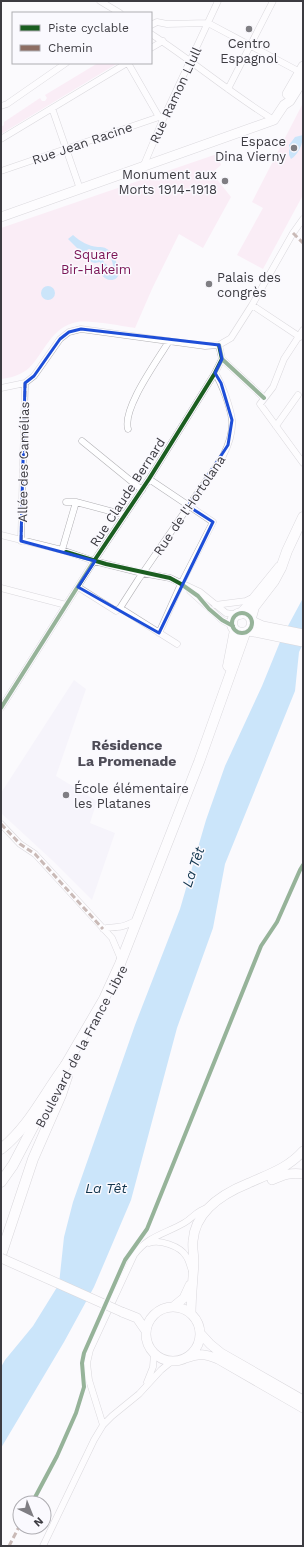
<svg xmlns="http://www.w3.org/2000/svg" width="304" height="1547" font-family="'Work Sans',sans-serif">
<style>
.built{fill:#f0eef8}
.green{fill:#f9deed}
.water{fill:#91ccf7;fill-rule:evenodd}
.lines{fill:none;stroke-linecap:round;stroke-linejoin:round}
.minor-casing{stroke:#b1b0b4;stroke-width:7}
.secondary-casing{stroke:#b1b0b4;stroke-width:10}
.primary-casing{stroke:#b1b0b4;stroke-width:11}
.trunk-casing{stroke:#b1b0b4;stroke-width:11}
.minor{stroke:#fefeff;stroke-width:6}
.secondary{stroke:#fefeff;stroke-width:9}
.primary{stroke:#fefeff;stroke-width:10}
.trunk{stroke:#fefeff;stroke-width:10}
.secondary-bridge-casing{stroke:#b1b0b4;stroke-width:10;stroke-linecap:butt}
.secondary-bridge{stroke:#fefeff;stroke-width:9}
.quiet{stroke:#8d6e63;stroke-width:3;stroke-dasharray:6 3;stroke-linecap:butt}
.cycleway-casing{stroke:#faf9fe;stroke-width:6}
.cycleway{stroke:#1b5e20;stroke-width:4}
.marked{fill:none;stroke:#1d4ed8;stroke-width:3;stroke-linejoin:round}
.poi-dot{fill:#7f7e83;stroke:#faf9fe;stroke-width:1.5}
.labels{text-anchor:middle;stroke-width:3;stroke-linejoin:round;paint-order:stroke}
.poi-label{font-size:13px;fill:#3c3b41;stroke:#faf9fe;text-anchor:end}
.street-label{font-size:13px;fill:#3c3b41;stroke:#faf9fe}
.park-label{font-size:13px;fill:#7b1556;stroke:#faf9fe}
.neighbourhood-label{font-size:14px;font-weight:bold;fill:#4e4c57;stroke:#faf9fe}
.water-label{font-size:14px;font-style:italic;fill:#10344c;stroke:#faf9fe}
</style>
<rect width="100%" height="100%" fill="#fbfafd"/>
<path class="built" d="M74 680 86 689 56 776 97 801 90 823 115 833 92 900 53 861 1 813V793Z"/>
<path class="green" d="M98 63H118L1 134V127L4 125V122L40 98 42 101H45L47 98 45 95Z
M303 103V195L263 269 237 255 263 208 252 202Z
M217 154 221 165 212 173 231 197 203 248 179 234 152 289 135 328C121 326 90 320 77 322 51 327 45 352 29 368 21 375 11 378 1 379V228Z"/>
<path class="water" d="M303 135C303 144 298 155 291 159L289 155V145L295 137Z
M73 235C81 242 88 246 98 247 101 247 104 247 107 249 113 252 116 261 118 267 123 280 108 285 101 274 99 270 101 266 100 262L95 263 91 262 68 239ZM89 249C93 251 98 249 102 251 110 253 114 263 113 270L111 272 108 270 107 265 104 263 103 259 89 254 87 250Z
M41 293a7 7 0 1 1 14 0a7 7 0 1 1-14 0Z
M303 598V644L299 652 295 691 225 864 213 928 177 1028 131 1200 94 1287 64 1342 1 1448V1367L5 1360 33 1326 59 1284 64 1237 73 1202 135 1025 180 909 206 820 225 766 262 686 282 637Z"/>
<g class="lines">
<g class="minor-casing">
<path id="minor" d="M100 1 120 13
M151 25 157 22 167 24 208 23 300 72
M151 34C193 61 231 94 274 120
M151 48 163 41
M128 63 159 117
M228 89 273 1
M1 106 7 104 66 63
M52 108 80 189
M1 139 127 63
M143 167 164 117 218 1
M1 171 159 117H164
M252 305 300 337
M303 330 284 359 273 387 260 404 303 463
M222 359 264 398
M1 388 25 383 34 376 60 339 69 332 81 329 205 346 219 345 231 338 252 305 293 233 303 219
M276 426 298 395
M128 429C122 408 158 360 169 341
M82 441 142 490
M149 479 213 522 181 584 159 633
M66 502H76L125 515
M1 535 62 550 94 561 142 573 170 578 200 592 226 613 237 615
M21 541 25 383
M62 550 76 502
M78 587 116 611 120 608 177 644
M1 588 66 605
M190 591 222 620 233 626
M215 605 246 601 252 598 278 566
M120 608 138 580 223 456C228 446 233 432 232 420 230 406 222 384 215 373
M1 708 94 561 149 479 215 373 222 359 219 345
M1 824 20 844 35 854 112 938 120 957V961
M103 929C109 927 112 928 117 927 124 927 131 923 137 920
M149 1243C159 1239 180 1246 186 1256 189 1260 190 1266 192 1271
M147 1382 153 1367 154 1353
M103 1425 89 1380 87 1363 90 1350 134 1255C148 1236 165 1234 184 1223 193 1218 197 1210 208 1208
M43 1546 94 1440 103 1425 112 1416 139 1394 161 1370 172 1361"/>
</g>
<g class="secondary-casing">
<path id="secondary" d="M287 94 303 66
M1 217 274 120 284 105 290 101 303 80
M252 621 263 626 303 634
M249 631 303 642
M272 1180C283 1175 291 1172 303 1174
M173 1307 184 1298 190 1285
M146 1334a27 27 0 1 1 54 0a27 27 0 1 1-54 0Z
M122 1312 137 1318 146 1331
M191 1314C191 1297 193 1280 194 1262 194 1255 192 1248 193 1241 195 1211 224 1193 249 1183 269 1174 288 1168 303 1151
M200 1333 210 1344 221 1353 303 1400
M186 1358C200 1353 205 1354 218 1359L303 1408"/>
</g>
<g class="primary-casing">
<path id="primary" d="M232 623a10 10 0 1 1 20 0a10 10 0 1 1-20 0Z
M240 614 255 600
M251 618 254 607 274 581 281 568 287 551 303 517
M228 666 235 630
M1 1182 13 1165 65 1066 104 999 120 964 199 762 245 633"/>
</g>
<g class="trunk-casing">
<path id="trunk" d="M1 1149C29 1127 44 1094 65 1066
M1 1255 33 1159 61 1095 67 1077"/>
</g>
<use href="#minor" class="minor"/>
<use href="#secondary" class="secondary"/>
<use href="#primary" class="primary"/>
<use href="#trunk" class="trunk"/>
<g class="secondary-bridge-casing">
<path id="secondary-bridge" d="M1 1258 122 1312"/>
</g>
<use href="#secondary-bridge" class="secondary-bridge"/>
<path class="quiet" d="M293 233 303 243
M21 541 25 383
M1 824 20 844 35 854 103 929
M9 1546 20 1525"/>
<g class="cycleway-casing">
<path id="cycleway" d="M222 359 264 398
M66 552 106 564 170 578 181 584 198 596 209 609 222 620 233 626
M232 623a10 10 0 1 1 20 0a10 10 0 1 1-20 0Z
M1 708 94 561 149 479 215 373 222 359 219 345
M32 1503 57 1456 76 1413 84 1387 82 1363 84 1353 125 1260 147 1229 261 946 277 922 300 870 303 865"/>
</g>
<use href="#cycleway" class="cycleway"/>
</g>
<path d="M0 0H304V1547H0ZM81 329 219 345 222 359 215 373 221 383 232 420 228 445 188 506 213 522 159 633 78 587 95 561 21 541 25 383 34 376 60 339 69 332Z" fill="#fbfafd" fill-opacity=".55" fill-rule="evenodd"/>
<path class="marked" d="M81 329 219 345 222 359 215 373 221 383 232 420 228 445 188 506 213 522 159 633 78 587 95 561 21 541 25 383 34 376 60 339 69 332Z"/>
<g class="poi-dot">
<circle cx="249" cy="29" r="4"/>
<circle cx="294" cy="148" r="4"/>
<circle cx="225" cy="181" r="4"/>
<circle cx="209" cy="284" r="4"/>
<circle cx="66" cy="795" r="4"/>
</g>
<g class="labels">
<g class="poi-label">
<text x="249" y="48" text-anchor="middle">Centro<tspan x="249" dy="15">Espagnol</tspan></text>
<text x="286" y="146">Espace<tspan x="286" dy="15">Dina Vierny</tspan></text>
<text x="217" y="179">Monument aux<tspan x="217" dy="15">Morts 1914-1918</tspan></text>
<text x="217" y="282" text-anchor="start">Palais des<tspan x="217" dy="15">congrès</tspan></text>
<text x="74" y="793" text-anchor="start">École élémentaire<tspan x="74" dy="15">les Platanes</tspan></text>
</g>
<g class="street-label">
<text transform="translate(175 95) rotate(-65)" y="5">Rue Ramon Llull</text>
<text transform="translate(82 143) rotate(-19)" y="5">Rue Jean Racine</text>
<text transform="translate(23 462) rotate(-89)" y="5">Allée des Camélias</text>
<text transform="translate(127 492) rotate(-57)" y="5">Rue Claude Bernard</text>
<text transform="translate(189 505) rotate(-56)" y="5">Rue de l'Hortolana</text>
<text transform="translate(81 1046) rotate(-62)" y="5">Boulevard de la France Libre</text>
</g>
<g class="park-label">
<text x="96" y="259">Square<tspan x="96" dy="15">Bir-Hakeim</tspan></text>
</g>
<g class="neighbourhood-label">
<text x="127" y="750">Résidence<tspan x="127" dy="16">La Promenade</tspan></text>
</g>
<g class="water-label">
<text transform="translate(193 867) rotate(-71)" y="5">La Têt</text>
<text x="106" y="1193">La Têt</text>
</g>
</g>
<rect width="304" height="1547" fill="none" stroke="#3c3b41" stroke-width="4"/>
<rect x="12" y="12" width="140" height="52" fill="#faf9fe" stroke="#aeadb2"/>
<rect x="20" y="25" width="20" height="6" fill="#1b5e20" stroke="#aeadb2"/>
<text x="48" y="32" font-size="12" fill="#3c3b41">Piste cyclable</text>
<rect x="20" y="45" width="20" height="6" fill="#8d6e63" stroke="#aeadb2"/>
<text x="48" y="52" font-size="12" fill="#3c3b41">Chemin</text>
<g transform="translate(32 1515) rotate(137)"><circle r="19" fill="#faf9fe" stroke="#aeadb2"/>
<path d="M0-3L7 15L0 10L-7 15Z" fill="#7f7e83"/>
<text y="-6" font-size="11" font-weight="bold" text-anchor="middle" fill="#3c3b41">N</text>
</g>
</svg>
